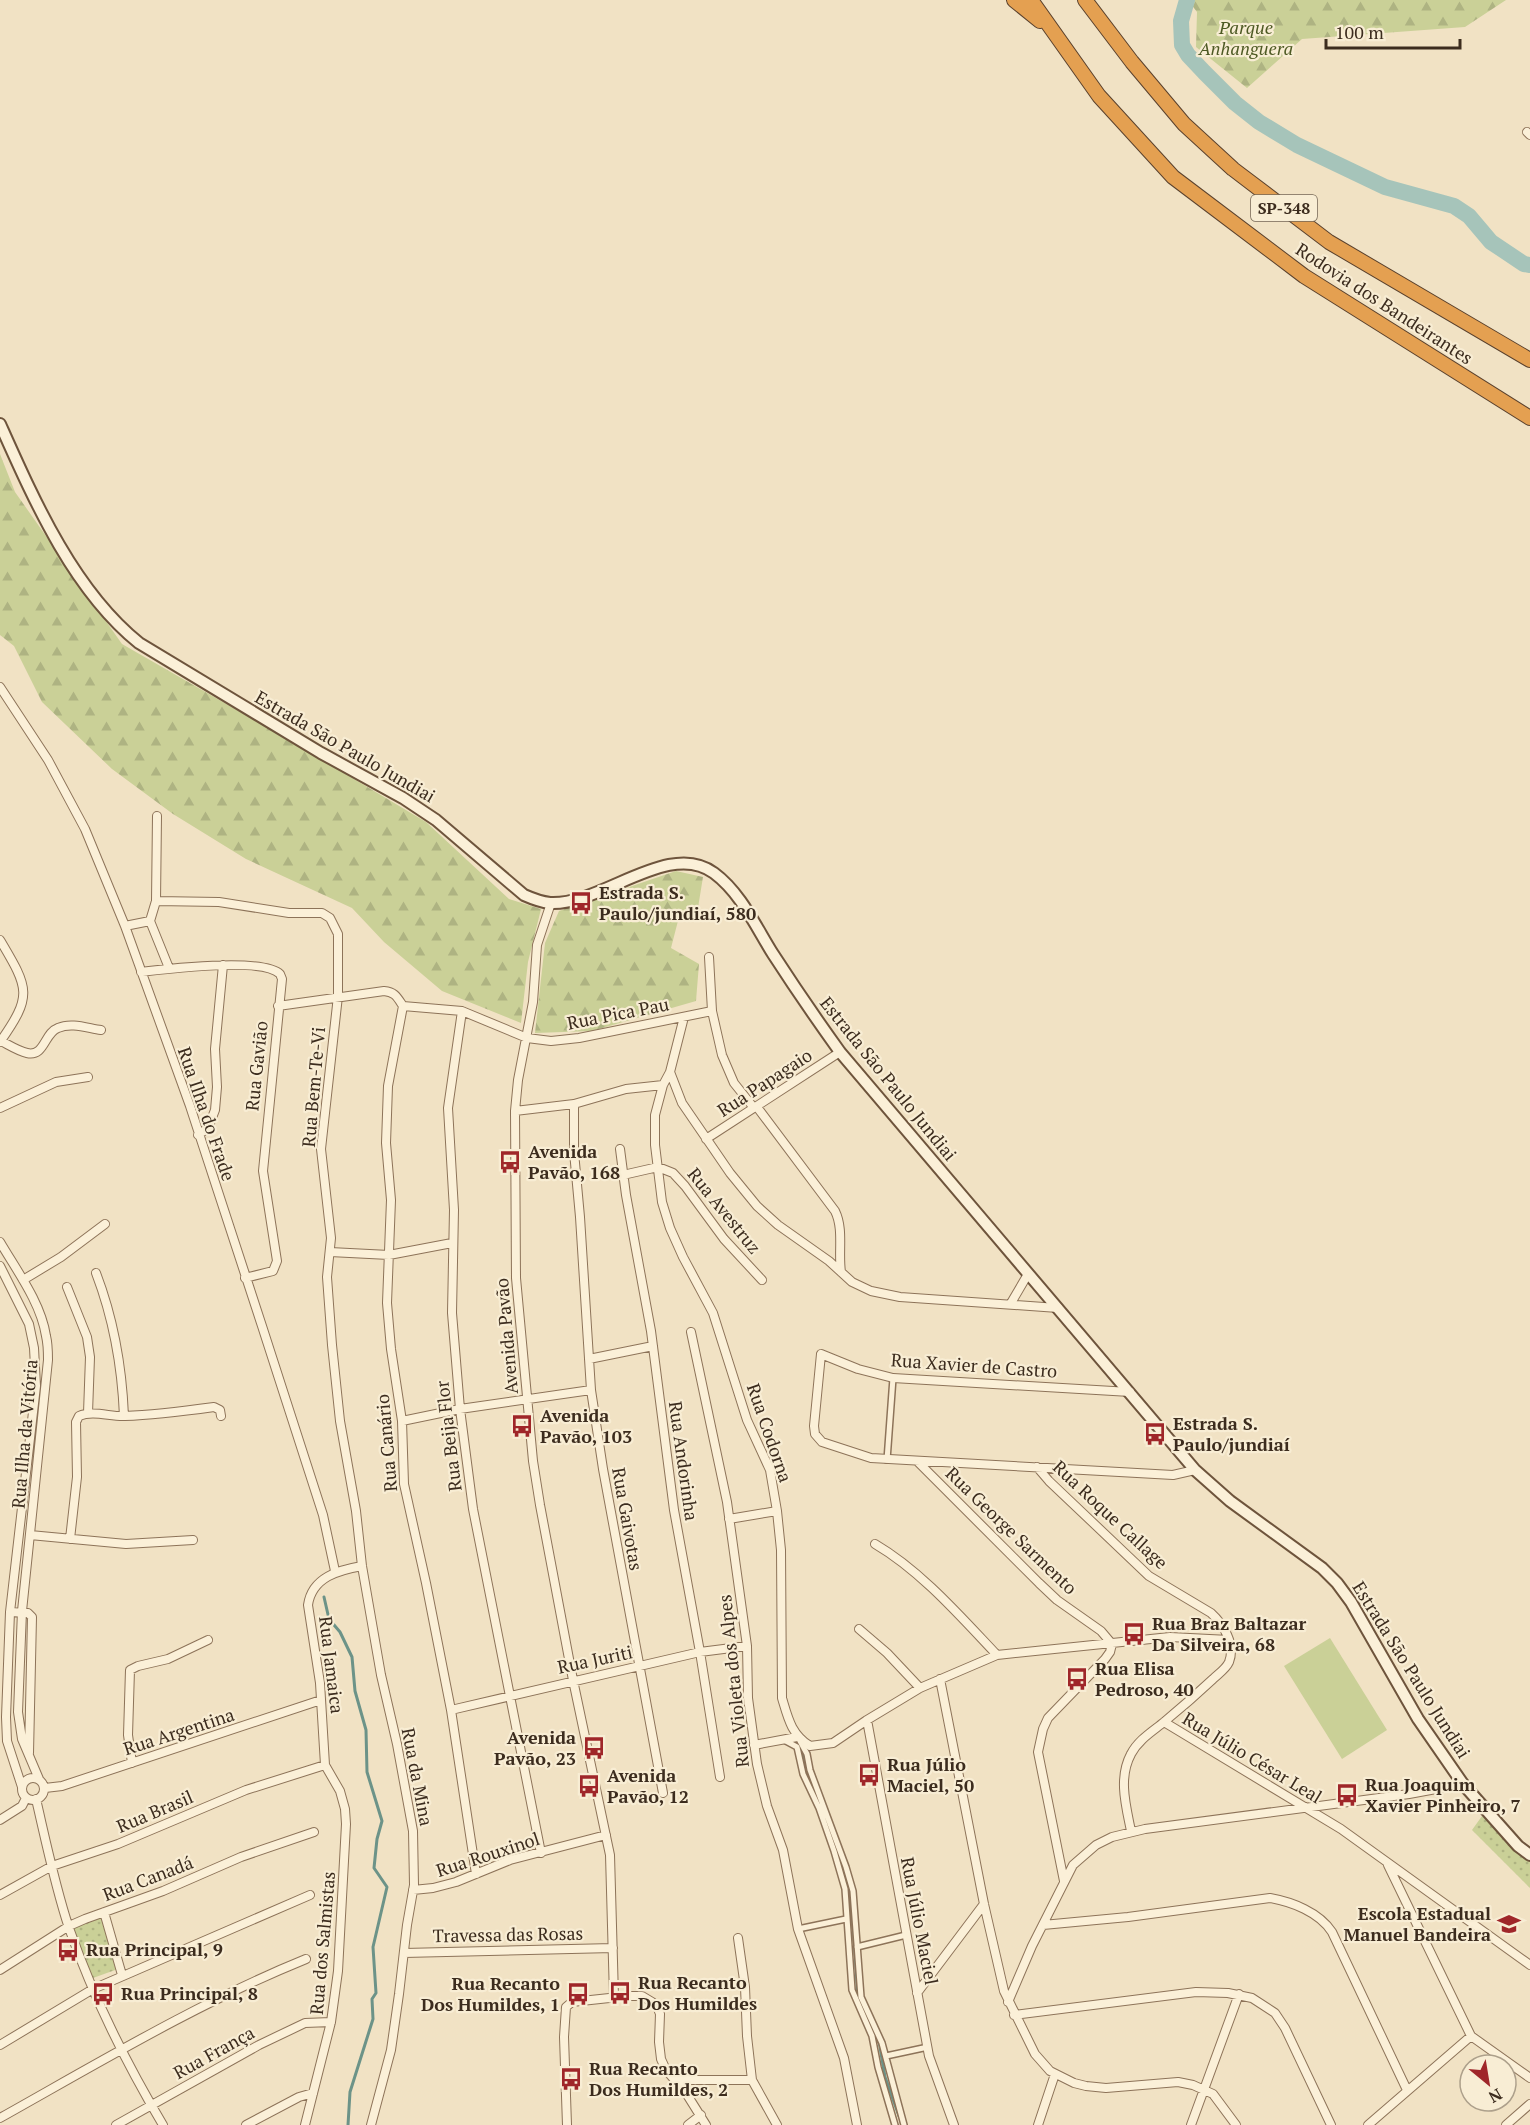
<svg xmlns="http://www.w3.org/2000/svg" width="1530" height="2125" font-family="'PT Serif',serif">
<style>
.grass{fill:#cad097}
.forest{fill:url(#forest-firs)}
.park{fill:url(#park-dots)}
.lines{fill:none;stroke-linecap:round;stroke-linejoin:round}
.stream{stroke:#6c9388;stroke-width:3}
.river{stroke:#a6c4ba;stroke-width:16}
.pedestrian-casing{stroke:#8d7359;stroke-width:8}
.minor-casing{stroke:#8d7359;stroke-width:10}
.secondary-casing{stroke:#6e543c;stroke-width:14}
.motorway-casing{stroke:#5a412d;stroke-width:16}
.pedestrian{stroke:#fbf0d8;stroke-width:5}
.minor{stroke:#fbf0d8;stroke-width:8}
.secondary{stroke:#fbf0d8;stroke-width:10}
.motorway{stroke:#e4a051;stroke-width:14}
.labels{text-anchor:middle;stroke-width:4.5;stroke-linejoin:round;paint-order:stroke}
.shield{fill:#f8edd4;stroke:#746655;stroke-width:1.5}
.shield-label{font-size:16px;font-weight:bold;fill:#3c2c1e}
.park-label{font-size:18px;font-style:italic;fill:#4d5923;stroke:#f8edd4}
.street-label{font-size:18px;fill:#3c2c1e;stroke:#f8edd4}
.poi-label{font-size:18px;font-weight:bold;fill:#3c2c1e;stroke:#f8edd4;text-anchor:start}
</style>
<defs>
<pattern id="forest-firs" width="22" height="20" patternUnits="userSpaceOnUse" patternTransform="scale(1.5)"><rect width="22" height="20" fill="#cad097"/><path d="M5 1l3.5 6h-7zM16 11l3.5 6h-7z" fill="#aeb382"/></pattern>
<pattern id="park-dots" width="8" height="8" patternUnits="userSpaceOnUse" patternTransform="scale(1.5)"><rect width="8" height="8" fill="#cad097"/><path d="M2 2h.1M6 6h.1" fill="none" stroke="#aeb382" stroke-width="1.8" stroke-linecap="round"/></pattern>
</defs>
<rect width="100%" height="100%" fill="#f1e2c4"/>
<path class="grass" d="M1330 1638 1387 1730 1342 1759 1284 1666Z"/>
<path class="forest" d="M1188 0H1506L1465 27 1302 39 1247 88 1196 47 1197 12Z
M0 454 15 492 122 644 282 736 426 822 509 899 541 909 528 962 521 1023 442 991 384 942 352 908 246 859 173 814 112 769 42 702 14 646 0 635Z
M676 871 703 877 696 920 679 917 671 948 699 964 696 1001 592 1031 535 1033 545 943 559 911Z"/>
<path class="park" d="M1482 1816 1530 1860V1888L1472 1830Z
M103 1917 118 1969 93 1978 72 1928Z"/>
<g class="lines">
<path class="stream" d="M324 1597 329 1619 340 1632 352 1657 355 1691 366 1730 367 1772 382 1821 377 1839 374 1868 387 1887 373 1947 376 1993 372 1999 373 2019 350 2092 348 2125
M800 1747 819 1802
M831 1834 847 1879 851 1902
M853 1921 858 1998
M862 2007 870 2022
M879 2041 885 2077 899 2116"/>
<path class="river" d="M1187 0 1181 21 1182 45 1188 55 1204 72 1235 103 1259 122 1297 145 1385 187 1454 206 1469 216 1491 242 1524 264 1530 265"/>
<g class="pedestrian-casing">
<path id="pedestrian" d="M887 1460 893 1378
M784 1740 797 1747 803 1774 819 1808 834 1851 845 1889 852 1990 872 2036 878 2067 895 2125
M800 1741 807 1754 810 1770 846 1867 853 1891 861 1997 882 2043 904 2125
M798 1929 846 1919
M857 1947 906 1935
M886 2056 928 2047"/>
</g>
<g class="minor-casing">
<path id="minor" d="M1527 132 1530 135
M0 687 48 760 85 829 125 926 190 1106 262 1326 323 1515 335 1571
M156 901 219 902 289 913H322L330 918 338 934V996L321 1149 331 1238 327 1277 332 1345 340 1421 356 1511 362 1566 381 1675 397 1744 413 1831 414 1885 407 1925 399 1994 391 2050 371 2125
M551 903 537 945 533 1002 518 1080 515 1111 516 1278 533 1461 540 1505 573 1680 610 1855 614 1997
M150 921 169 968
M125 926 150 921 156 901 157 816
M0 940C29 989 33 995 0 1042
M709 957 712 1011 722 1055 734 1083 754 1108
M141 972C166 969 263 957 280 974L282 979 263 1171 277 1261 273 1271 245 1278
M278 1006 384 991C395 992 397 997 403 1006
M403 1006 388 1086 386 1143 391 1200 387 1303 391 1349 402 1421 404 1484 426 1583 451 1710 476 1874
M403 1006 462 1011 527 1038 551 1041 579 1038 712 1011
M462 1011 448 1108 454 1210 452 1313 460 1409 473 1509 541 1853
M684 1017 670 1072 682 1103 730 1173 757 1206 778 1225 829 1261 852 1282 871 1291 900 1297 1058 1308
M1 1041C9 1045 18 1051 27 1053 45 1057 44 1033 58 1028 71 1022 87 1028 101 1030
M670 1072 663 1085 655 1115V1145L662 1202 670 1228 683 1257 713 1313 747 1420 770 1470 777 1511 781 1550 782 1698C788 1718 791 1734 810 1746L833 1743 867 1720 920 1688 997 1655 1170 1637 1229 1640
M574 1104V1152L580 1217 591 1390 603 1469 663 1793
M757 1107 835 1211C844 1229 838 1252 841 1272
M0 1108 56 1082 88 1077
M515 1111 574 1104 626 1089 663 1085
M198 1135 208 1128 215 1110 217 1087 215 1049 223 965
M706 1139 840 1052
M620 1149 626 1195 651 1331 674 1510 700 1652 720 1777
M623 1175 658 1167 673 1173 685 1186 724 1239 762 1280
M0 1242C17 1271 41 1303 46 1336 48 1344 48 1352 48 1360L22 1611 18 1712 22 1739 39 1779
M330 1252 389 1255 452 1243
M0 1266 29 1324 34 1348 36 1386 10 1612 6 1717 7 1741 22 1787
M96 1273C114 1320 122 1367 124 1416
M23 1280 61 1257 105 1224
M67 1287 87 1337 90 1357 88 1413
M1011 1303 1028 1274
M691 1332 727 1502 747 1646 748 1698 757 1764 767 1806 783 1850 798 1929 844 2058 857 2125
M589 1359 653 1346
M1130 1392 893 1378 858 1369 821 1354 814 1426 815 1434 822 1442 871 1458 1173 1475 1195 1470
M402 1421 460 1409 591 1390
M918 1462 1039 1583 1057 1600 1101 1631 1112 1644 1110 1652 1105 1659 1048 1718 1043 1729 1038 1752 1064 1881
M1037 1467 1049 1481 1149 1576 1211 1613C1223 1624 1236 1644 1229 1662 1226 1669 1218 1674 1213 1679 1197 1694 1181 1708 1164 1722 1153 1731 1138 1740 1131 1754 1118 1778 1126 1806 1131 1831
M729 1519 777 1511
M30 1535 126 1544 193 1540
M70 1539 77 1477 76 1422 79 1416C93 1410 111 1417 125 1416 155 1415 185 1411 214 1407L220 1410 221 1416
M875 1544C921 1571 960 1616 997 1655
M10 1612 28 1613 32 1617 29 1753
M859 1629 887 1653 920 1688
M940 1679 984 1904 1004 1991 1035 2054 1050 2071 1074 2083 1086 2086 1106 2088 1178 2082 1193 2085 1213 2094 1236 2125
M451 1710 700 1652 747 1646
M867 1720 929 2056 954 2125
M1164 1722 1341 1829 1530 1965
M754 1745 797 1737
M132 1763 128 1735 130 1670 138 1666 168 1659 208 1640
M22 1789a11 11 0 1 1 22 0a11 11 0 1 1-22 0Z
M45 1788 62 1786 321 1700
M36 1799C46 1842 55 1886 69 1928 93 1996 126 2063 163 2125
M0 1820 22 1806 26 1798
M1388 1865 1471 2036 1530 2078
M413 1890 433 1888 456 1882 510 1860 606 1835
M0 1895 52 1866 118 1844 246 1790 325 1765
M104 1912 122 1975
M1043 1925 1128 1917 1270 1898C1292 1902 1319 1912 1332 1932L1407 2090
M738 1938 745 1987 747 2036 752 2080 777 2125
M404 1953 613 1948
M0 1970 69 1926 85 1919 163 1891 241 1857 314 1832
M917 1993 984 1904
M1008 2002 1032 1946 1073 1865 1096 1845 1112 1837 1145 1829 1409 1794 1463 1784
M1014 2015 1196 1992 1228 1993 1252 1998 1275 2013 1285 2028 1331 2125
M0 2045 93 1989 310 1895
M675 2080H752
M0 2118C100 2062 200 2002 306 1959
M116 2125 259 2045 305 2023 331 2022
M246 2125 299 2097 313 2093
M305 2125 331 2022 338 1971 346 1824 345 1809 340 1791 325 1765 320 1683 308 1605C312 1577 339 1570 362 1566
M567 2125 564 2037 566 2007 572 2002 628 1996H642L652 2002 657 2006 660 2014 659 2042 661 2059 666 2070 686 2093 706 2125
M688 2125 701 2115
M1038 2125 1055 2074
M1191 2125 1239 1994
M1368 2125 1471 2036
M1506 2125 1530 2104"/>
</g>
<g class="secondary-casing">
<path id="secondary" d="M0 424C34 500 73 590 139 643L321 753 403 798 436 820 524 895C533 899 541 902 550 903 601 906 669 839 714 873 741 893 756 927 773 954 795 988 817 1020 840 1052L1195 1470 1230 1501 1322 1568 1337 1583 1351 1602 1418 1719 1463 1784 1518 1846 1530 1855"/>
</g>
<g class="motorway-casing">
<path id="motorway" d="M1014 0 1040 21
M1031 0 1099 96 1173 177 1304 276 1530 418
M1085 0 1132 62 1184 124 1233 169 1329 242 1530 360"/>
</g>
<use href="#pedestrian" class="pedestrian"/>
<use href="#minor" class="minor"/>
<use href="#secondary" class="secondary"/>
<use href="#motorway" class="motorway"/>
</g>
<defs>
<g id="bus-bare" transform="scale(1.8)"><path d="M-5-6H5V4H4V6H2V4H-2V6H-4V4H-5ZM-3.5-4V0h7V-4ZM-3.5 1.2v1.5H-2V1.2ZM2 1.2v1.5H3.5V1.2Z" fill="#9f2629" stroke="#f8edd4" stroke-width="2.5" paint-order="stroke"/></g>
<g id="school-bare" transform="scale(1.8)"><path d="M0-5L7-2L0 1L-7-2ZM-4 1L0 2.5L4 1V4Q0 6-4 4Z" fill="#9f2629" stroke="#f8edd4" stroke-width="2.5" paint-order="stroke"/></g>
</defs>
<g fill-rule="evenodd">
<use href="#bus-bare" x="581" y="903"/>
<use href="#bus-bare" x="510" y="1162"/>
<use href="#bus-bare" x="522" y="1426"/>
<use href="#bus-bare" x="1155" y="1434"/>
<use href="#bus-bare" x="1134" y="1634"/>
<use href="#bus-bare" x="1077" y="1679"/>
<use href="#bus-bare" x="594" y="1748"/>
<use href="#bus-bare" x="869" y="1775"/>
<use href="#bus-bare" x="589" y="1786"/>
<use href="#bus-bare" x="1347" y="1795"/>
<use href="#school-bare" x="1509" y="1924"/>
<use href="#bus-bare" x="68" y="1950"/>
<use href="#bus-bare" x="620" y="1993"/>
<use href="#bus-bare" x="103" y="1994"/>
<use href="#bus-bare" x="578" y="1994"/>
<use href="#bus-bare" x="571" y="2079"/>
</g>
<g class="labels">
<rect class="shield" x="1251" y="195" width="66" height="26" rx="4.5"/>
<g class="shield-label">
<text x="1284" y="214">SP-348</text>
</g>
<g class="park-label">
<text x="1246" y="34">Parque<tspan x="1246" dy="21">Anhanguera</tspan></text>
</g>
<g class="street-label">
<text transform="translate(1384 304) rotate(33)" y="6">Rodovia dos Bandeirantes</text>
<text transform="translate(345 747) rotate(30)" y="6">Estrada São Paulo Jundiai</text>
<text transform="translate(618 1014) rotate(-11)" y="6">Rua Pica Pau</text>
<text transform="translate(257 1066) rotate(-84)" y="6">Rua Gavião</text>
<text transform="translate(888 1079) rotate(51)" y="6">Estrada São Paulo Jundiai</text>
<text transform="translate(765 1083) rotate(-33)" y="6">Rua Papagaio</text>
<text transform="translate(314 1087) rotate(-85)" y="6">Rua Bem-Te-Vi</text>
<text transform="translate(206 1114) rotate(71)" y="6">Rua Ilha do Frade</text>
<text transform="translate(724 1211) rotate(51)" y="6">Rua Avestruz</text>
<text transform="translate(507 1336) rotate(-95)" y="6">Avenida Pavão</text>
<text transform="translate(974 1366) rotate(4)" y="6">Rua Xavier de Castro</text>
<text transform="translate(769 1433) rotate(71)" y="6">Rua Codorna</text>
<text transform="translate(25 1434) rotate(-85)" y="6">Rua Ilha da Vitória</text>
<text transform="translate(449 1436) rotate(-97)" y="6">Rua Beija Flor</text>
<text transform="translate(387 1443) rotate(-95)" y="6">Rua Canário</text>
<text transform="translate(683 1461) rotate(82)" y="6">Rua Andorinha</text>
<text transform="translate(1110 1515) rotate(43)" y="6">Rua Roque Callage</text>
<text transform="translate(627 1519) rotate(80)" y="6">Rua Gaivotas</text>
<text transform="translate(1011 1531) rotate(44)" y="6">Rua George Sarmento</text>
<text transform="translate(595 1660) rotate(-12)" y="6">Rua Juriti</text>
<text transform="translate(331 1665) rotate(83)" y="6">Rua Jamaica</text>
<text transform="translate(1411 1670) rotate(58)" y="6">Estrada São Paulo Jundiai</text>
<text transform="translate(734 1681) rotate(-96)" y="6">Rua Violeta dos Alpes</text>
<text transform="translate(179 1732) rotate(-18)" y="6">Rua Argentina</text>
<text transform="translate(1252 1758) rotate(31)" y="6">Rua Júlio César Leal</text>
<text transform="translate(417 1777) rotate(79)" y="6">Rua da Mina</text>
<text transform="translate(155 1812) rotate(-23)" y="6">Rua Brasil</text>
<text transform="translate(488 1855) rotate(-18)" y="6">Rua Rouxinol</text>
<text transform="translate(148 1879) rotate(-21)" y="6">Rua Canadá</text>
<text transform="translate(919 1921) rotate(79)" y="6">Rua Júlio Maciel</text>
<text transform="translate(508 1935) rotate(-1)" y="6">Travessa das Rosas</text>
<text transform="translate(323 1943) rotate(-85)" y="6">Rua dos Salmistas</text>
<text transform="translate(214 2053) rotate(-29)" y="6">Rua França</text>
</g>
<g class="poi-label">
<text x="599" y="899">Estrada S.<tspan x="599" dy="21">Paulo/jundiaí, 580</tspan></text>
<text x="528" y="1158">Avenida<tspan x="528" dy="21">Pavão, 168</tspan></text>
<text x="540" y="1422">Avenida<tspan x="540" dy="21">Pavão, 103</tspan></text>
<text x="1173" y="1430">Estrada S.<tspan x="1173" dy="21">Paulo/jundiaí</tspan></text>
<text x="1152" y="1630">Rua Braz Baltazar<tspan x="1152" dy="21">Da Silveira, 68</tspan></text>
<text x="1095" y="1675">Rua Elisa<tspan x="1095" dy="21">Pedroso, 40</tspan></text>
<text x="576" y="1744" text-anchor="end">Avenida<tspan x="576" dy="21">Pavão, 23</tspan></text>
<text x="887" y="1771">Rua Júlio<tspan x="887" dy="21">Maciel, 50</tspan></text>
<text x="607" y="1782">Avenida<tspan x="607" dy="21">Pavão, 12</tspan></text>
<text x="1365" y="1791">Rua Joaquim<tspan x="1365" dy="21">Xavier Pinheiro, 7</tspan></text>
<text x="1491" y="1920" text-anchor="end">Escola Estadual<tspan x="1491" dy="21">Manuel Bandeira</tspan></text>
<text x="86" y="1956">Rua Principal, 9</text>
<text x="638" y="1989">Rua Recanto<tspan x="638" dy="21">Dos Humildes</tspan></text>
<text x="560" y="1990" text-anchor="end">Rua Recanto<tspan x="560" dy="21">Dos Humildes, 1</tspan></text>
<text x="121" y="2000">Rua Principal, 8</text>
<text x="589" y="2075">Rua Recanto<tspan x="589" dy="21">Dos Humildes, 2</tspan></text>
</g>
</g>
<g transform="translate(1488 2083) rotate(150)"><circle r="28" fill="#f8edd4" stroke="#ada08b" stroke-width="1.5"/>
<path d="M0-4.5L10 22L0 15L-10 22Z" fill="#9f2629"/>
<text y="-9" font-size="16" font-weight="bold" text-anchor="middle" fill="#3c2c1e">N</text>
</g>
<path d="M1326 39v9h134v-9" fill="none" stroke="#3c2c1e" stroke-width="3"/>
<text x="1335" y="39" font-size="18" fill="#3c2c1e" stroke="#f8edd4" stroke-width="4.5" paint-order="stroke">100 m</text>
</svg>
